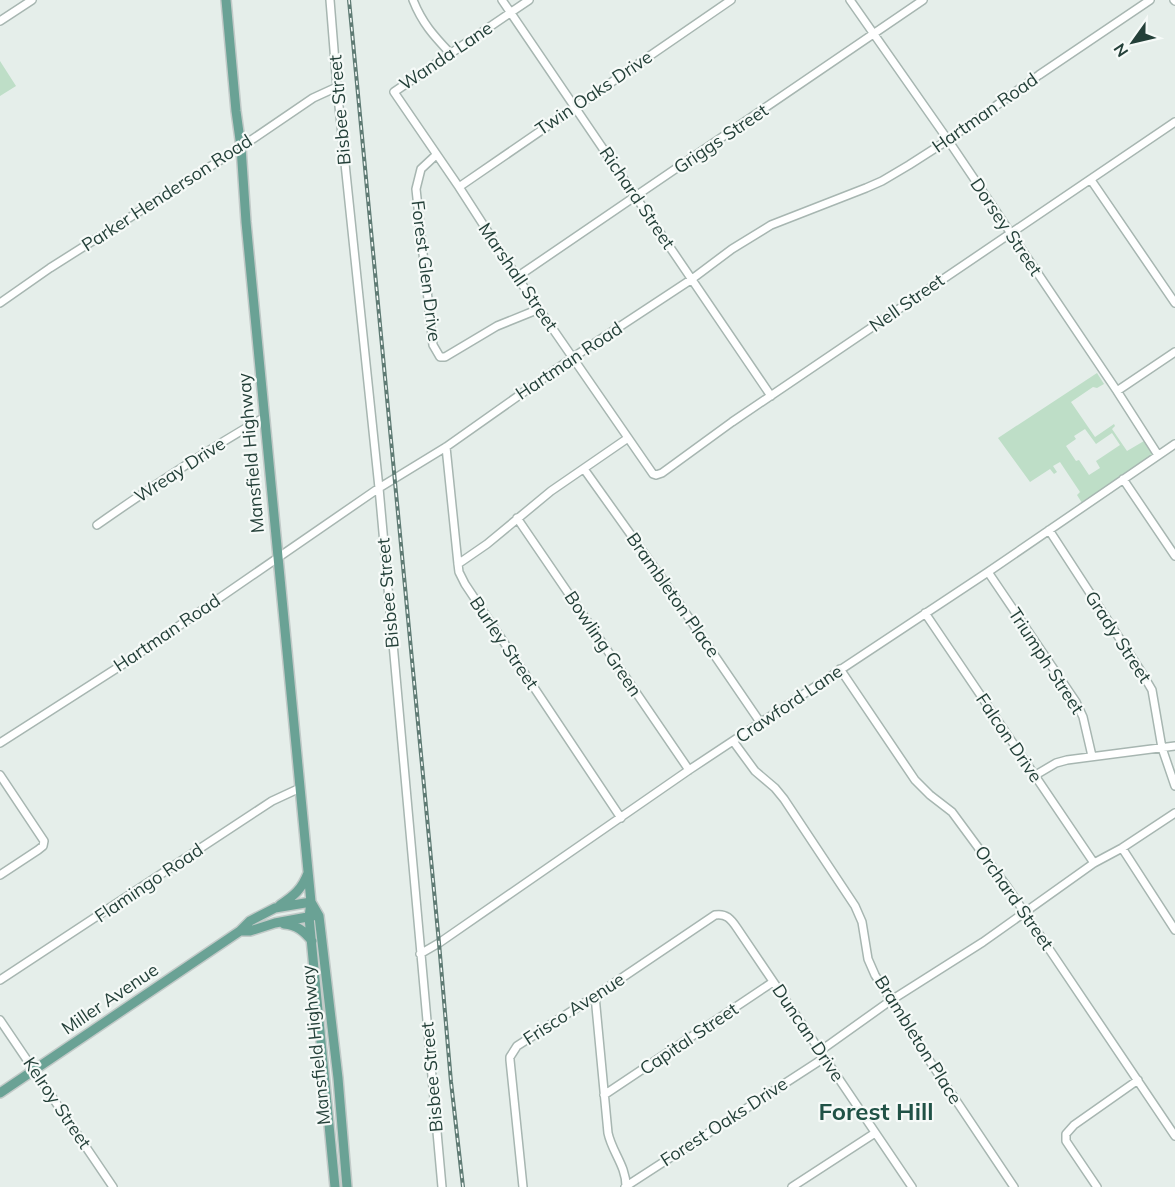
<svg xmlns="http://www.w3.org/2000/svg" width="1175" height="1187" font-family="Mulish,sans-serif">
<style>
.green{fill:#bedec7;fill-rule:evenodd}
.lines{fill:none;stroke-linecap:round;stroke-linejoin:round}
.minor-casing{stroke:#a7b6b1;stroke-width:10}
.major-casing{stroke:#c2cac8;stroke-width:12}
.minor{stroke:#fff;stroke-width:7}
.major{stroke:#6aa295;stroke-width:9}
.rail-casing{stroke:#5f7b74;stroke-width:4}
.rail{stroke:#f6faf8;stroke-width:1.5;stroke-dasharray:4.5;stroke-linecap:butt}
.labels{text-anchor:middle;stroke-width:4.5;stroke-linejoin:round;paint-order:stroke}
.street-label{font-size:18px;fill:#244039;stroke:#f6faf8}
.district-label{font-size:24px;font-weight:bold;fill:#205246;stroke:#f6faf8}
</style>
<rect width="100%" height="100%" fill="#e5eeea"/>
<path class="green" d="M0 61 16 86 0 96Z
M1097 373 1104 384 1097 388 1093 387 1071 402 1095 437 1114 424 1115 426 1112 429 1127 451 1144 441 1153 455 1082 503 1077 495 1080 492 1060 462 1053 466 1057 472 1054 474 1050 469 1030 482 998 438ZM1085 429 1096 444 1112 433 1120 445 1096 461 1100 468 1089 475 1079 460 1076 461 1066 446 1076 439 1074 436Z"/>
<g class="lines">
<g class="minor-casing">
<path id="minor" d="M330 0 337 87 379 488 442 1187
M413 0C422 23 434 36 450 53
M502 0 771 396
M529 0 394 92 459 187 517 277 653 474 656 475 662 473 732 422 1175 122
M850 0 948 140 1117 391 1158 455
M1174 0 1175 1
M0 21 32 0
M436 155 421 169 416 189 433 345 440 357H445L497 326 539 309
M1091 180 1175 303
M459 187 731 0
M517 277 923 0
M0 303 50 268 241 147 313 98 337 87
M1117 391 1175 352
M446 447 458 564 459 572 465 584 621 818
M584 469 661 577 760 722
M1123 479 1175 556
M517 518 689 770
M97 525C151 487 207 450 265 417
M1049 530 1142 673 1152 690 1162 748 1175 786
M458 564 487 544 551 491 628 438
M988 572 1076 702 1083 717 1092 756
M925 613 1094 863
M840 669 915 780 930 795 952 812 1008 888 1175 1136
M733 741 755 771 775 788 784 799 855 906 862 922 868 959 875 975 923 1051 1014 1187
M0 743 128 661 379 488 446 447 572 358 692 279 732 249 771 225 866 188 882 181 909 165 948 140 1039 75 1150 0
M0 775 44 841 43 846 38 850 0 875
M1034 776 1056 763 1067 760 1175 746
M1122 848 1175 930
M420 954 439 943 689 770 988 572 1175 444
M0 980 272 801 300 788
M595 996 608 1133C612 1152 626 1166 626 1186
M0 1020 113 1187
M820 1051 890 1001 983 942 1094 863 1122 848 1175 813
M604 1095 773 982
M523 1187 510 1060V1057L517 1046 595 996 715 915C726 913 731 919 737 928L912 1187
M625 1187 824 1058
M792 1187 875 1133
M1097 1187 1070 1147 1066 1141V1134L1074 1125 1138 1080"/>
</g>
<g class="major-casing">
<path id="major" d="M226 0 236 111 241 147 246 222 308 871 311 902 309 917 335 1187
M311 902 319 916 338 1078 347 1187
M280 905C294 896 302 889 308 873
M284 924C297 925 304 931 312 941
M240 931H250L275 923 313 916
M0 1093 240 931 250 921 275 908 311 902"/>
</g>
<use href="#minor" class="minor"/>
<use href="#major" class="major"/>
<g class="rail-casing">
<path id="rail" d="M349 0 439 943 451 1082 463 1187"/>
</g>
<use href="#rail" class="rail"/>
</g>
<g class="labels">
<g class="street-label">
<text transform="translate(446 56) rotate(-34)" y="6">Wanda Lane</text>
<text transform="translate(594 93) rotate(-34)" y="6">Twin Oaks Drive</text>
<text transform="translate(340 110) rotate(-95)" y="6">Bisbee Street</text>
<text transform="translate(985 113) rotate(-35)" y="6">Hartman Road</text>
<text transform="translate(721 139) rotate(-34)" y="6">Griggs Street</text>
<text transform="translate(167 193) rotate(-33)" y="6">Parker Henderson Road</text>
<text transform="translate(637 198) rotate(56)" y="6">Richard Street</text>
<text transform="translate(1006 227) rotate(56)" y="6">Dorsey Street</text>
<text transform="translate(426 271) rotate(83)" y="6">Forest Glen Drive</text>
<text transform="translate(518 277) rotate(56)" y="6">Marshall Street</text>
<text transform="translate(907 303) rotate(-35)" y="6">Nell Street</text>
<text transform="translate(569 361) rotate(-34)" y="6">Hartman Road</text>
<text transform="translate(251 453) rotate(-95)" y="6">Mansfield Highway</text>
<text transform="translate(180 470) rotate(-33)" y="6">Wreay Drive</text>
<text transform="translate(388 593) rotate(-95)" y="6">Bisbee Street</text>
<text transform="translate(673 595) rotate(55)" y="6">Brambleton Place</text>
<text transform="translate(167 633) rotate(-34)" y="6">Hartman Road</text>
<text transform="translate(1118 637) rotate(57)" y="6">Grady Street</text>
<text transform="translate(504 643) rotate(56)" y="6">Burley Street</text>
<text transform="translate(603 644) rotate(56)" y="6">Bowling Green</text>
<text transform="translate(1046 661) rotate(57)" y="6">Triumph Street</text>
<text transform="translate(789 704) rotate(-34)" y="6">Crawford Lane</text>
<text transform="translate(1009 738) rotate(56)" y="6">Falcon Drive</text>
<text transform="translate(149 883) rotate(-34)" y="6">Flamingo Road</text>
<text transform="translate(1014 898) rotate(55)" y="6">Orchard Street</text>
<text transform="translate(110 999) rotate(-34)" y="6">Miller Avenue</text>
<text transform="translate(574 1009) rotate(-33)" y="6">Frisco Avenue</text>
<text transform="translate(808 1033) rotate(56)" y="6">Duncan Drive</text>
<text transform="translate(689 1039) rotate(-34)" y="6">Capital Street</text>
<text transform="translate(918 1040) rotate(58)" y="6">Brambleton Place</text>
<text transform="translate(316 1045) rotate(-96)" y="6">Mansfield Highway</text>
<text transform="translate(432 1077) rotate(-95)" y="6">Bisbee Street</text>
<text transform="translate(57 1103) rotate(56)" y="6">Kelroy Street</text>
<text transform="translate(724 1122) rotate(-33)" y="6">Forest Oaks Drive</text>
</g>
<g class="district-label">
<text x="876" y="1120">Forest Hill</text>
</g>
</g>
<g transform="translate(1133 42) rotate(236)" stroke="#f6faf8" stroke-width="4.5" paint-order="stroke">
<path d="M0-4.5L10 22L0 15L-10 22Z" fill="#244039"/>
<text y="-9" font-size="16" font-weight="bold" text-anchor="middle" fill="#244039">N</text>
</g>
</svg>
